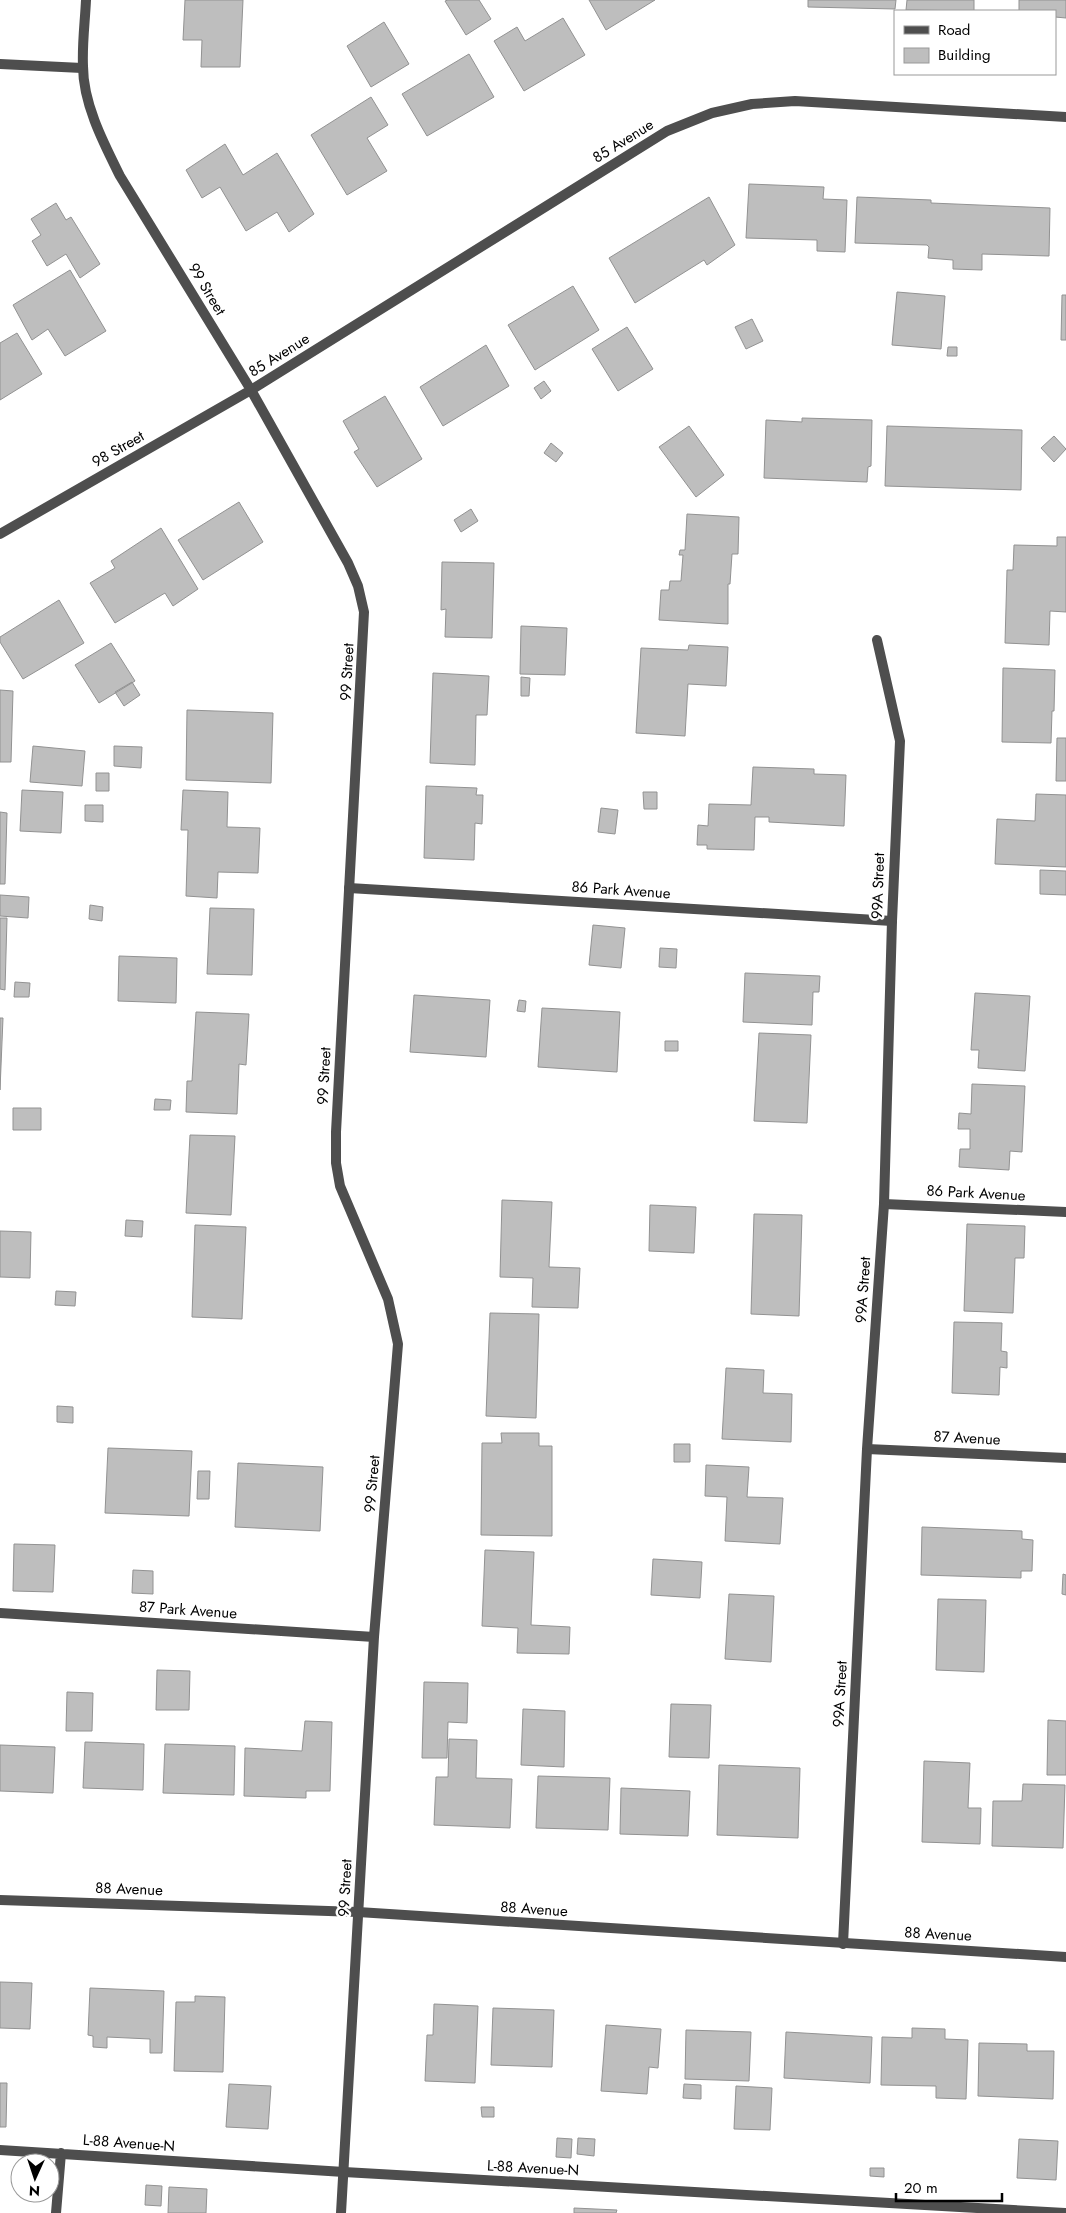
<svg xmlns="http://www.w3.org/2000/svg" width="1066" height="2213" font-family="Jost,sans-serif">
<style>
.building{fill:#bebebe;stroke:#929292}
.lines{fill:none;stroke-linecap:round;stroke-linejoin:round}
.service{stroke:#4e4e4e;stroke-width:10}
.minor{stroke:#4e4e4e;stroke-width:10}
.tertiary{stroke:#4e4e4e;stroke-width:10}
.labels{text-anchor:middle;stroke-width:5;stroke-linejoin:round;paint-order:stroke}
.street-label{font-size:15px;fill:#000;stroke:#fff}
</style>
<rect width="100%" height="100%" fill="#fff"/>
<path class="building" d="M185 0H243L240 67H201L202 40H183Z
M448 0H479L491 19 466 35 445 1Z
M589 0H655L606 30Z
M808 0H896L895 9 808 7Z
M907 0H974V11L906 10Z
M1019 0H1066V18L1055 17V11H1019Z
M563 18 585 55 524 91 494 41 517 27 525 41Z
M384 22 409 64 371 87 347 46Z
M469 54 494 97 427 136 402 94Z
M371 97 388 125 367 138 387 171 347 195 311 135Z
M225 144 243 175 277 153 314 214 289 232 277 212 246 231 220 187 202 198 186 170Z
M749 184 824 187 823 199 847 200 845 252 817 251V240L746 238Z
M709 197 735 245 707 265 704 260 635 303 609 258Z
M857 197 931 200V203L1050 208 1049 256 982 254V270L953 269V260L928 258 929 247 927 245 855 243Z
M56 203 66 220 71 217 100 264 80 278 66 254 47 266 32 241 41 235 31 219Z
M70 270 106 331 65 356 48 329 32 340 13 305Z
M573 286 599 330 535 370 508 325Z
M897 292 945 296 941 349 892 345Z
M1062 295H1066V340H1061Z
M752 319 763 341 746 349 735 327Z
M627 327 653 369 618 391 592 349Z
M17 333 42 374 0 400V343Z
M486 345 509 386 443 426 420 387Z
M948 347H957V356H947Z
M544 381 551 391 541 399 534 388Z
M385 396 422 459 377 487 354 452 359 449 343 421Z
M802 418 872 420 871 466 868 467 867 482 764 478 766 420 802 422Z
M689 426 724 475 696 497 659 447Z
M887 426 1022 430 1021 490 885 486Z
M1054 436 1066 449 1054 462 1041 448Z
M551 443 563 453 556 462 544 453Z
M239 502 263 542 203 580 178 540Z
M471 509 478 521 461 532 454 520Z
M687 514 739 517 738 554H732L730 584H728V624L659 620 661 590H669L670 581H681L683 555H679L680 550H685Z
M161 528 198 589 173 606 165 593 115 623 90 583 115 568 111 561Z
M1057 537H1066V612L1050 611 1049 645 1005 643 1007 570H1013L1014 545 1057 546Z
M442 562 494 563 492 638 445 637 446 609 441 610Z
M59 600 84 643 23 679 0 642V637Z
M521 626 567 628 565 675 520 674Z
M111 643 135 681 99 703 75 665Z
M689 645 728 647 726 686 688 684 685 736 636 733 641 648 688 650Z
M1003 668 1055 670 1054 711H1052L1051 743 1002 742Z
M433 673 489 676 487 715H476L475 765 430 763Z
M521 677 530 678 529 696H521Z
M132 682 140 695 124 706 115 692Z
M0 690 13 691 11 762H0Z
M187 710 273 713 271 783 186 780Z
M1057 738H1066V781H1056Z
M33 746 85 751 82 786 30 782Z
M114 746 142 747 141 768 114 766Z
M753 767 814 769V774L846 775 844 826 769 822V817H755L754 850 707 849V845H697L698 825 708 826 709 804 751 805Z
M96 773H109V791H96Z
M426 786 477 788 476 795H483L482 824 475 823 474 860 424 858Z
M22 790 63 792 61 833 20 831Z
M183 790 228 792 227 827 260 828 258 873 218 872 217 898 186 896 188 830H181Z
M643 792H657V809H644Z
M1036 794 1066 795V867L995 864 997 819 1035 821Z
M85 805H103V822L85 821Z
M601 808 618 810 615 834 598 832Z
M0 812 7 813 5 884H0Z
M1040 870 1066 871V895L1040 894Z
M0 895 29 897 28 918 0 916Z
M90 905 103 907 102 921 89 919Z
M210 908 254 909 252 975 207 974Z
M0 918H7L5 990 0 989Z
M593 925 625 928 621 968 589 965Z
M660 948 677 949 676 968 659 967Z
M119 956 177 958 176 1003 118 1001Z
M745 973 820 976 819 992H813L812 1025 743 1022Z
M15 982 30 983 29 997H14Z
M975 993 1030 996 1025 1071 978 1068 979 1050H971Z
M414 995 490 1000 486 1057 410 1052Z
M519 1000 526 1001 525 1012 517 1011Z
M542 1008 620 1012 617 1072 538 1067Z
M196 1012 249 1014 246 1065 239 1064 237 1114 186 1112 187 1081H192Z
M0 1018H3L0 1090Z
M759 1033 811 1035 807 1123 754 1121Z
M665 1041H678V1051H665Z
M972 1084 1025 1086 1022 1152 1010 1151 1009 1170 959 1167 960 1149H970V1129H958L959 1113 971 1114Z
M155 1099 171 1100 170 1110H154Z
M13 1108H41V1130H13Z
M190 1135 235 1136 231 1215 186 1213Z
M502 1200 552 1202 549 1267 580 1268 578 1308 532 1307 533 1278 500 1277Z
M650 1205 696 1207 694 1253 649 1251Z
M754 1214 802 1215 799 1316 751 1314Z
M126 1220 143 1221 142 1237 125 1236Z
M967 1224 1025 1226 1024 1258H1015L1013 1313 964 1311Z
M195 1225 246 1227 242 1319 192 1317Z
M0 1231 31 1232 30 1278 0 1277Z
M56 1291 76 1292 75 1306 55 1305Z
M490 1313 539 1314 536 1418 486 1416Z
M954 1322 1002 1323 1001 1351 1007 1352V1368L1000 1367 999 1395 952 1393Z
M726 1368 764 1370 763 1393 792 1394 791 1442 722 1439Z
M57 1406 73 1407V1423L57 1422Z
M501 1433H539V1446H552V1536L481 1535 482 1443H502Z
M674 1444H690V1462H674Z
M108 1448 192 1451 189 1516 105 1513Z
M238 1463 323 1467 320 1531 235 1527Z
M706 1465 749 1467 747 1497 783 1498 780 1544 725 1541 727 1497 705 1496Z
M198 1471H210L209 1499H197Z
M922 1527 1022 1531V1539L1033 1540 1032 1571H1021V1578L921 1575Z
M14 1544 55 1545 53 1592 13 1591Z
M485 1550 534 1552 531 1625 570 1627 569 1654 517 1653 518 1628 482 1626Z
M653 1559 702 1562 700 1598 651 1595Z
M133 1570 153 1571V1594L132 1593Z
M1063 1574 1066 1575V1595L1062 1594Z
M729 1594 774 1596 771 1662 725 1659Z
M938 1599 986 1600 984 1672 936 1670Z
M157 1670 190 1671 189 1710H156Z
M424 1682 468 1683 467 1723 448 1722 447 1758H422Z
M67 1692 93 1693 92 1731H66Z
M671 1704 711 1705 709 1758 669 1757Z
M523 1709 565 1711 564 1767 521 1765Z
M1048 1720 1066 1721V1775H1047Z
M305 1721 332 1722 330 1791H306V1798L244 1796 245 1748 302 1751Z
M449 1739 477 1740 476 1778 512 1779 510 1828 434 1825 436 1777H448Z
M85 1742 144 1744 143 1790 83 1788Z
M165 1744 235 1746 234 1795 163 1793Z
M0 1745 55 1747 53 1793 0 1791Z
M924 1761 970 1763 968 1808H981L980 1844 922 1842Z
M719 1765 800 1768 798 1838 717 1835Z
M538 1776 610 1778 608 1830 536 1828Z
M1023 1784 1065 1785 1063 1848 992 1846 993 1801H1022Z
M621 1788 690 1791 688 1836 620 1834Z
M0 1982 32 1983 30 2029 0 2028Z
M90 1988 164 1991 162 2053H150V2039L107 2037V2048L93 2047V2036L88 2035Z
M195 1996 225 1997 223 2072 174 2071 176 2002H195Z
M434 2004 478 2006 475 2083 425 2081 427 2035H433Z
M493 2008 554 2010 552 2067 491 2065Z
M606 2025 661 2029 658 2068 649 2067 647 2094 601 2091Z
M912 2028 945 2029V2039L968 2040 966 2099 936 2098V2086L881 2085 882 2037 912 2038Z
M686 2030 751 2032 749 2081 685 2079Z
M786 2032 872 2037 870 2083 784 2078Z
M979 2043 1027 2044V2051H1054L1053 2099 978 2096Z
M0 2083H7L6 2127H0Z
M229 2084 271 2086 268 2129 226 2127Z
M684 2084 701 2085V2099L683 2098Z
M736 2086 772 2088 770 2130 734 2129Z
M481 2107H494V2117H482Z
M557 2138 572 2139 571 2158 556 2157Z
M578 2138 595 2139 594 2156 577 2154Z
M1019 2139 1058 2141 1056 2180 1017 2178Z
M870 2168H884V2177L870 2176Z
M146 2185 162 2186 161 2206 145 2205Z
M169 2187 207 2189 206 2213H168Z
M574 2208 617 2210 616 2213H574Z"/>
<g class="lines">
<path class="service" d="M349 888 892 921
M884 1204 1066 1212
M0 2150 344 2172 1065 2213
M56 2213 61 2153"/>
<path class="minor" d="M0 64 82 68
M867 1449 1066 1458
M0 1613 374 1637
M843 1944 867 1449 884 1204 892 921 900 741 877 640
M341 2213 374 1637 398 1344 388 1299 340 1186 336 1163V1132L364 612 358 586 348 563 251 390 667 131 712 113 752 104 795 101 1066 117"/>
<path class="tertiary" d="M0 534 251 390 120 176C104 144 83 104 83 66 82 44 85 22 86 0
M0 1900 358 1912 1066 1957"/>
</g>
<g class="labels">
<g class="street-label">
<text transform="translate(623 141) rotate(-32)" y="5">85 Avenue</text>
<text transform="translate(207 289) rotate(59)" y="5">99 Street</text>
<text transform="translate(279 355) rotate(-32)" y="5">85 Avenue</text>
<text transform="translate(118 449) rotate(-30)" y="5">98 Street</text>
<text transform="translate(347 672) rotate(-87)" y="5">99 Street</text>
<text transform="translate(878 886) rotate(-88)" y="5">99A Street</text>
<text transform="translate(621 890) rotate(4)" y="5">86 Park Avenue</text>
<text transform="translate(324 1076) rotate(-87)" y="5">99 Street</text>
<text transform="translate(976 1193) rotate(3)" y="5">86 Park Avenue</text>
<text transform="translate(863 1290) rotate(-86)" y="5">99A Street</text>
<text transform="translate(967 1438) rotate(3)" y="5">87 Avenue</text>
<text transform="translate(372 1484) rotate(-85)" y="5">99 Street</text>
<text transform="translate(188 1610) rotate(4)" y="5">87 Park Avenue</text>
<text transform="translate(840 1694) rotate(-87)" y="5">99A Street</text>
<text transform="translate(345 1888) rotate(-87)" y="5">99 Street</text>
<text transform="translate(129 1889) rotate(2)" y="5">88 Avenue</text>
<text transform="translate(534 1909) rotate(4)" y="5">88 Avenue</text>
<text transform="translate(938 1934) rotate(3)" y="5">88 Avenue</text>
<text transform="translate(129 2143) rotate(4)" y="5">L-88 Avenue-N</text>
<text transform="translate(533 2168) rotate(3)" y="5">L-88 Avenue-N</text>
</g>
</g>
<rect x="894" y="10" width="162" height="65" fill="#ffffff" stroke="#999999"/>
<rect x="904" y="26" width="25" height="8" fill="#4e4e4e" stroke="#999999"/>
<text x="938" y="35" font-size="15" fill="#000000">Road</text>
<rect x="904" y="48" width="25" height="15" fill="#bebebe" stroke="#999999"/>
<text x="938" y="60" font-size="15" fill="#000000">Building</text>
<g transform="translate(35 2178) rotate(183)"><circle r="24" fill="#ffffff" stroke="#999999"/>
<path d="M0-4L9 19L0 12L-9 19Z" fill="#000000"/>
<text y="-8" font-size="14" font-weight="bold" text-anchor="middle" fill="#000000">N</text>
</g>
<path d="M896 2193v8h106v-8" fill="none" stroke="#000000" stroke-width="2.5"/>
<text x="904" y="2193" font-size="15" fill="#000000" stroke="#ffffff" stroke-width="4" paint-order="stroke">20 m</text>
</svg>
